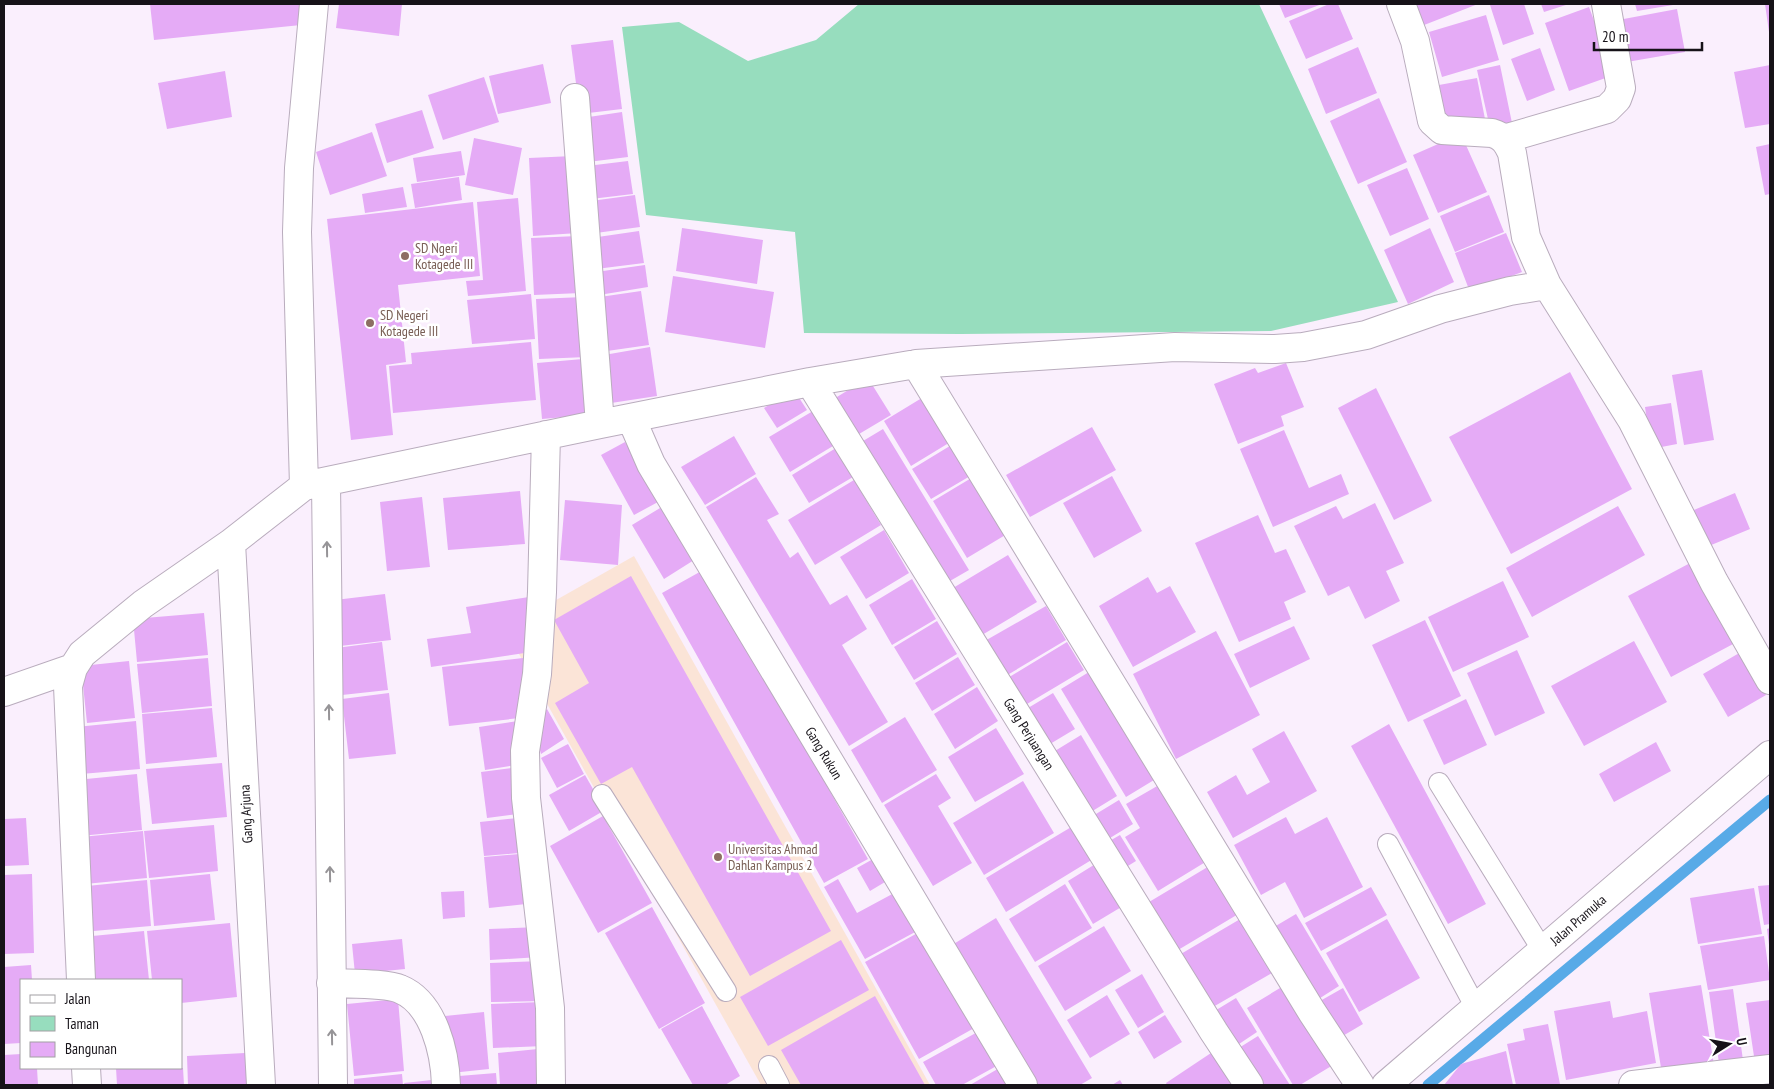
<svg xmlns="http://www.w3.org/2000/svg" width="1774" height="1089" font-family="'PT Sans Narrow',sans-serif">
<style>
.education{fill:#fbe4d7}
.green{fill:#97ddbe}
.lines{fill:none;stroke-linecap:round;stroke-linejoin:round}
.stream{stroke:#58aae7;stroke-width:11}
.building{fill:#e5abf6}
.service-casing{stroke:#b9acbd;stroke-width:22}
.minor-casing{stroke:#b9acbd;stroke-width:30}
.secondary-casing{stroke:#b9acbd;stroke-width:30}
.service{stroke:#fff;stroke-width:20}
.minor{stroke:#fff;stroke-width:28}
.secondary{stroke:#fff;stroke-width:28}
.oneway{stroke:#969497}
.education-dot{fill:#8d6e63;stroke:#fff;stroke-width:2}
.labels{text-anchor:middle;stroke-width:5;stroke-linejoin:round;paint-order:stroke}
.education-label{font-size:14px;fill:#785e54;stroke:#fff;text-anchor:start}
.street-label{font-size:14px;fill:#161218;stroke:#fff}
</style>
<rect width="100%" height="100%" fill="#faeffd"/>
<path class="education" d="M634 556 930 1085H761L505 629Z"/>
<path class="green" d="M859 4H1259L1398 302 1271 331 960 334 804 333 795 232 646 215 622 27 679 22 748 61 816 40Z"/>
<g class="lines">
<path class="stream" d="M1428 1085 1770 800"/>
</g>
<path class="building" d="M150 4H299L301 25 154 40Z
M339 4H402L399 36 336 28Z
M1279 4H1322L1285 18Z
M1329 4H1338L1353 39 1306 59 1289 21Z
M1410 4H1478L1419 27Z
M1493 4H1524L1534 34 1503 45 1490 5Z
M1541 4H1569L1544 12Z
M1635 4H1673V5L1637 11Z
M1765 4H1770V32H1769Z
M1589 7 1614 75 1569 91 1545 23Z
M1677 9 1685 52 1621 63 1613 21Z
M1486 15 1499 60 1442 77 1429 32Z
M613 40 622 109 580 114 571 45Z
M1358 47 1377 93 1326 114 1308 69Z
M1540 48 1555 90 1527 101 1511 59Z
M543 64 551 103 498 114 489 76Z
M1500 65 1512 123 1490 128 1477 70Z
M1770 65V124L1745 128 1734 72Z
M225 71 232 117 167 129 158 83Z
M484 77 499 122 443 140 428 95Z
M1477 78 1485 119 1447 126 1439 85Z
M1379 98 1407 162 1358 184 1330 121Z
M422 110 434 148 387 163 375 124Z
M622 112 628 157 588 162 582 118Z
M372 132 387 176 330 195 316 152Z
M1461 134 1487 192 1438 213 1413 155Z
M474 138 522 148 513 195 465 185Z
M1770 144V194L1765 195 1756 147Z
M461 151 465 175 417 182 413 158Z
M573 156 578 233 533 236 529 158Z
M628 161 633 194 591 199 587 166Z
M1407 168 1429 219 1390 236 1367 185Z
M459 177 462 200 415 208 411 184Z
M403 187 407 207 365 213 362 194Z
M635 195 640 227 596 233 591 201Z
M1489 195 1504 232 1455 252 1440 216Z
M518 198 526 291 468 296 466 281 483 280 477 202Z
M473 202 480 276 398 285 406 362 386 365 393 435 351 440 327 219Z
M682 228 763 240 757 284 676 271Z
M1430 228 1454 282 1408 304 1384 250Z
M639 231 644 263 596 269 591 238Z
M1506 233 1522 272 1470 292 1455 253Z
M578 236 581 293 534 295 531 238Z
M645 265 648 287 599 295 596 272Z
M673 276 774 292 765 348 665 332Z
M641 291 649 345 600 352 593 298Z
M531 294 535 339 472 344 467 300Z
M584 297 587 357 539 359 536 299Z
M531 342 536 400 393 413 389 366 412 364 411 353Z
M650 347 657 396 611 403 604 355Z
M583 359 588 415 542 419 537 363Z
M1286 363 1304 407 1281 416 1284 426 1238 444 1214 384 1255 368 1258 373Z
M1702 370 1714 440 1684 445 1672 375Z
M1570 372 1632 489 1511 554 1449 437Z
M868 378 891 415 854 437 832 400Z
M1376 388 1432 501 1394 520 1338 408Z
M794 390 807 410 777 428 764 408Z
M930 393 957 438 911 466 884 421Z
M1671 403 1677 444 1651 449 1645 407Z
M813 411 833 446 790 472 769 437Z
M1092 427 1116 470 1030 517 1006 475Z
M883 429 969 570 943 585 858 444Z
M1284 430 1309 488 1341 474 1349 494 1273 527 1240 449Z
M734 436 756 474 705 505 681 467Z
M958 441 977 472 931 499 912 469Z
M625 442 658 502 634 515 601 455Z
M836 448 853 477 809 503 792 475Z
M1112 476 1142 531 1094 558 1063 503Z
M756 477 779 514 767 520 790 558 798 552 830 605 847 595 867 629 842 645 888 722 849 746 706 507Z
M973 477 1007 534 967 558 933 501Z
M854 480 881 525 815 565 788 520Z
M520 491 525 544 448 550 443 498Z
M1735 493 1750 529 1704 548 1689 512Z
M422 497 430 567 387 571 380 502Z
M565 500 622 505 618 565 560 560Z
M670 502 702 555 664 579 632 525Z
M1375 503 1404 563 1386 571 1400 601 1365 619 1349 586 1328 596 1294 526 1336 506 1343 519Z
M1618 506 1645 555 1532 617 1506 568Z
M1258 515 1275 553 1286 549 1306 592 1284 602 1291 619 1239 642 1195 543Z
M884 530 909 573 866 599 840 557Z
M1008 555 1037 602 982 635 953 588Z
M1692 562 1735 643 1671 677 1628 596Z
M705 569 868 859 824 883 662 593Z
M631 576 831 931 750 976 632 767 601 784 555 703 589 683 554 620Z
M1148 577 1157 593 1170 586 1196 632 1133 667 1099 606Z
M912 579 936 619 892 645 869 605Z
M1503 581 1529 637 1453 672 1428 617Z
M385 594 391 640 340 646 335 600Z
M529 597 538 651 431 667 427 639 471 633 466 607Z
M1046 606 1066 640 1004 677 983 642Z
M204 613 208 655 137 662 133 619Z
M1425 620 1461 696 1408 722 1372 645Z
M937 621 957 654 914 680 894 647Z
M1294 626 1310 659 1250 688 1234 654Z
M1216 631 1260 715 1176 759 1133 674Z
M1634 641 1667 702 1584 746 1551 686Z
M382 642 388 690 342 695 336 648Z
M1067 642 1084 670 1022 707 1006 679Z
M1517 650 1545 713 1495 736 1467 673Z
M1741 652 1766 695 1728 717 1703 674Z
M958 657 975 685 932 711 915 683Z
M208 658 212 706 142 713 137 664Z
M523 658 529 717 449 726 442 667Z
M129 661 135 718 87 723 81 666Z
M1089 672 1154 780 1126 797 1061 689Z
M977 687 998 721 955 749 934 714Z
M389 693 396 754 349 759 342 699Z
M1053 693 1075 729 1045 747 1023 711Z
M1466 699 1487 745 1444 765 1423 720Z
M212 708 217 757 146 764 142 714Z
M547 709 564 739 541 754 533 724Z
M905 717 937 770 882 803 851 750Z
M136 721 140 769 81 774 76 727Z
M518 721 523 764 485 770 479 727Z
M1389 724 1486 904 1448 924 1351 746Z
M996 728 1024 774 975 802 948 757Z
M1284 731 1317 791 1233 838 1207 792 1236 775 1247 795 1270 782 1252 749Z
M1081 735 1117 796 1086 815 1050 754Z
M1656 742 1671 771 1614 802 1599 774Z
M568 744 584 774 557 788 541 758Z
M222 763 227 817 152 824 146 769Z
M520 767 526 813 487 818 481 772Z
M137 774 142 830 80 836 76 780Z
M936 774 951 798 938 806 972 863 933 886 884 805Z
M585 775 605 810 569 831 549 795Z
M1023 781 1054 833 984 875 953 823Z
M1159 785 1212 858 1158 891 1125 837 1140 828 1126 804Z
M1119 800 1133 824 1105 841 1091 817Z
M603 816 652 903 598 933 550 846Z
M527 817 530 852 484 856 480 822Z
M1286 817 1295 834 1327 817 1363 887 1304 918 1285 882 1261 895 1234 845Z
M26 818 29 865 4 866V819Z
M214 825 218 871 149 878 144 831Z
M1073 826 1093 859 1006 912 986 878Z
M143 831 147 878 85 884 81 837Z
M1120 835 1136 861 1123 869 1106 843Z
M530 853 535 903 489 908 484 857Z
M882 854 895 876 870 891 857 868Z
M1216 862 1245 910 1173 953 1144 905Z
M1097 863 1123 906 1093 924 1068 881Z
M32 874 34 953 4 954V875Z
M210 874 215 920 154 926 150 880Z
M838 879 857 913 896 892 917 931 865 959 824 887Z
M147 880 151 926 82 932 77 887Z
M1065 884 1092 928 1035 962 1009 919Z
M1770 885V924L1764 925 1758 886Z
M1371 887 1387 915 1321 951 1305 923Z
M1754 888 1762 934 1698 944 1690 898Z
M464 891 465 917 443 919 441 892Z
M652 907 705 1003 659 1029 605 933Z
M1296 914 1339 986 1317 1000 1274 927Z
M1247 915 1279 969 1206 1011 1174 958Z
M996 918 1092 1078 1080 1085H1036L952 945Z
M1387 919 1420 978 1359 1012 1326 953Z
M230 923 237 997 181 1003V980H152L147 931Z
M1104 926 1131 971 1065 1011 1038 966Z
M539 927 540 957 490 960 489 929Z
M1770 928V945H1769L1767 929Z
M923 930 976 1027 919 1059 865 962Z
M144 931 149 980H87L82 937Z
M1764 936 1770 980 1708 990 1700 946Z
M402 939 405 969 355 974 352 944Z
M841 940 869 990 768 1046 740 997Z
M542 961 543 1001 491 1002 490 963Z
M31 965 32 980H21V1043L4 1044V967Z
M1142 974 1164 1012 1138 1028 1115 990Z
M1290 982 1338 1062 1300 1085H1293L1247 1008Z
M1701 985 1714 1065 1662 1074 1649 993Z
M1343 988 1363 1024 1341 1037 1320 1001Z
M1733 989 1743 1060 1719 1063 1709 992Z
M1107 995 1130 1034 1090 1058 1067 1020Z
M875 996 925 1085H801L781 1050Z
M1236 998 1257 1032 1230 1050 1208 1015Z
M398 999 404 1071 354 1076 347 1004Z
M1770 1000V1061L1755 1063 1746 1003Z
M1610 1001 1613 1018 1647 1011 1656 1063 1566 1080 1554 1011Z
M543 1002 544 1046 493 1048 491 1004Z
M702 1006 740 1076 725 1085H693L661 1029Z
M484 1012 489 1069 451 1073 445 1016Z
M1165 1015 1182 1042 1154 1059 1138 1032Z
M1548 1024 1560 1084 1516 1085 1507 1044 1525 1040 1523 1029Z
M983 1029 1002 1063 962 1085H936L923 1062Z
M1258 1036 1290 1085H1257L1234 1051Z
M538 1049 541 1085H500L498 1053Z
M1217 1049 1241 1085H1167L1166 1083Z
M1506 1051 1513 1085H1444L1461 1064Z
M245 1053 247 1085H188L187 1056Z
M21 1054V1068H37L38 1085H4V1055Z
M1008 1063 1020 1085H970Z
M116 1068H183L184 1085H117Z
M496 1073 497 1085H460L459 1076Z
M402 1074 403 1085H354V1079Z
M441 1079 442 1085H405L404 1083Z
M1120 1080 1123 1085H1112Z"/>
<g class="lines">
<g class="service-casing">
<path id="service" d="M1439 783 1543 951
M602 795 726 991
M1388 844 1476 1008
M769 1066 779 1085"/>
</g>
<g class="minor-casing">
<path id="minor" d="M1401 4 1415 41 1432 121 1442 130 1492 133C1503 136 1507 142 1512 153L1526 237 1547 285 1632 420 1714 582 1770 680
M575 98 600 424
M1504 139 1607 109 1617 99 1621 88 1606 4
M916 364 1312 1012 1360 1085
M810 382 1214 1032 1249 1085
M631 418 651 464 1023 1085
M546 435 542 592 537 674 525 751 526 798 550 1008 551 1085
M326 482 333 1085
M304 486 297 232 299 168 314 4
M231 543 261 1085
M4 692 73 668
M81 980 68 686 73 668 82 654 143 604 231 543 304 486 600 424 810 382 916 364 1175 347 1275 349 1303 347 1366 335 1440 309 1510 291 1547 285
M331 983C348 984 387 983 400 989 434 1003 445 1053 446 1085
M86 1068 87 1085
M1633 1085 1770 1069"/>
</g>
<g class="secondary-casing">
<path id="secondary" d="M1386 1085 1770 755"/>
</g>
<use href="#service" class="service"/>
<use href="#minor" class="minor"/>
<use href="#secondary" class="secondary"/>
</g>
<defs><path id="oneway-shaft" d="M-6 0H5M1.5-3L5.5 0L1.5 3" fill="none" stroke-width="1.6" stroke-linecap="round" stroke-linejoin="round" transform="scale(1.25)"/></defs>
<g class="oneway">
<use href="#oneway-shaft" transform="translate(327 549) rotate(-91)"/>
<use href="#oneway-shaft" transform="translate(329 712) rotate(-91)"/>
<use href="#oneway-shaft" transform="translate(330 874) rotate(-91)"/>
<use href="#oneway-shaft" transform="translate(332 1037) rotate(-91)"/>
</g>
<g class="education-dot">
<circle cx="405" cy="256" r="5"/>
<circle cx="370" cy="323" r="5"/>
<circle cx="718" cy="857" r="5"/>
</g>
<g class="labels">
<g class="education-label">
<text x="415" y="253">SD Ngeri<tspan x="415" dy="16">Kotagede III</tspan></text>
<text x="380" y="320">SD Negeri<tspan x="380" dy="16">Kotagede III</tspan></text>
<text x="728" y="854">Universitas Ahmad<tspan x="728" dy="16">Dahlan Kampus 2</tspan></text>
</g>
<g class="street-label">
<text transform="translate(1029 734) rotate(58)" y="5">Gang Perjuangan</text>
<text transform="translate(824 753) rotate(59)" y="5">Gang Rukun</text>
<text transform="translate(246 814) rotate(-93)" y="5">Gang Arjuna</text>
<text transform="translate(1578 920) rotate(-41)" y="5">Jalan Pramuka</text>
</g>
</g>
<rect width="1774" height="1089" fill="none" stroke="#161218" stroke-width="10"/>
<rect x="20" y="979" width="162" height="90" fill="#ffffff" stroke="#a2a0a3"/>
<rect x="30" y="995" width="25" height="8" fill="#ffffff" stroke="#a2a0a3"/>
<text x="65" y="1004" font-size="15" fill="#161218">Jalan</text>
<rect x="30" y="1016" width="25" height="15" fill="#97ddbe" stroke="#a2a0a3"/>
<text x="65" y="1029" font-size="15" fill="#161218">Taman</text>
<rect x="30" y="1042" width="25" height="15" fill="#e5abf6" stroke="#a2a0a3"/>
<text x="65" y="1054" font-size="15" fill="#161218">Bangunan</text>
<g transform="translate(1729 1044) rotate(79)" stroke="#ffffff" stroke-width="4" paint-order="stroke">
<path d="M0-4L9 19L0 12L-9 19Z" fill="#161218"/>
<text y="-8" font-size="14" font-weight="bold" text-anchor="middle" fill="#161218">U</text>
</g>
<path d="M1594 42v8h108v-8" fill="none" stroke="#161218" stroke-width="2.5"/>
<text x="1602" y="42" font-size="15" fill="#161218" stroke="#ffffff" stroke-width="4" paint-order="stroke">20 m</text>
</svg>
